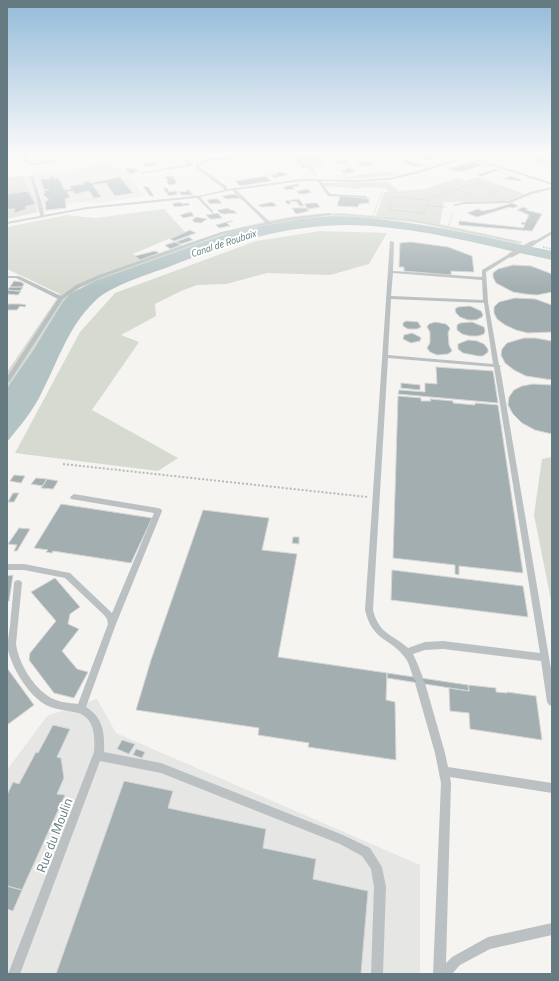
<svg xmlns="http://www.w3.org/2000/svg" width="559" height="981" font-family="'Titillium Web',sans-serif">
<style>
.built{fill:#e6e6e5}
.green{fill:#d6dad1}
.water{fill:#b3c3c4}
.building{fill:#a3aeb1;stroke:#d6d6d4}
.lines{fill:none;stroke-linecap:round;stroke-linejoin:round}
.path-far2{stroke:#b6babb;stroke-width:1;stroke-dasharray:1 1;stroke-linecap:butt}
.path-far1{stroke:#b6babb;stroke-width:1.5;stroke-dasharray:1.5 1.5;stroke-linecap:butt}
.path{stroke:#b6babb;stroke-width:2;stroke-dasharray:2 2;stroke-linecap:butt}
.minor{fill:#bbc1c3;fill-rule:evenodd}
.minor-bridge-far1{stroke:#bbc1c3;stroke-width:3.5}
.minor-bridge{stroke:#bbc1c3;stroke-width:5}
.labels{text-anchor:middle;stroke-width:4;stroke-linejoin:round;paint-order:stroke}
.far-water-label{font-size:10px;font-style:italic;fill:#617b7e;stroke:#fff}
.near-street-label{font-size:13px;fill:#657a81;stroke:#fff}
</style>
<rect width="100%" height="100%" fill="#f5f4f1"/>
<path class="built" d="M110 162 129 176 145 196 97 203 77 202 67 204 66 208 38 212 35 207 37 205 22 176 63 173 93 165Z
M97 699 116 733 420 865V974H7V770L47 716Z"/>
<path class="green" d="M300 153H314L326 164 313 165 317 178 296 155Z
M488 153H552V167L509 153 499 156Z
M389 171 395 175 368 178H338Z
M22 176 38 205 35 207 38 212 7 219V177Z
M478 177 525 194 508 201 444 202 440 224 523 242 520 244 419 223 391 220 333 216 303 219 232 232 80 288 62 303 34 349 7 388V372L60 294 7 269V227L67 215 95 218 164 209 185 232 133 254 140 260C202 238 266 215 333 213 347 213 362 215 376 216L384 192H388L385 188 361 187V189L325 186 322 183 384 182 390 183 398 191 425 189 458 178 466 181Z
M320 231 387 233 369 264 330 275 267 273 226 284 197 285 181 291 155 304 156 316 121 335 139 342 92 410 178 458 158 471 15 453 80 332 115 293 256 241Z
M552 457V605L534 515 542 459Z"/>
<path class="water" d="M333 216C408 218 479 236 552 251V260C485 246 418 226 349 225 286 225 229 243 171 266 150 274 111 285 95 301 68 327 59 359 42 392 33 411 20 426 7 442V388L34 349 62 303 70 294 95 281 232 232 300 219Z"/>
<path class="building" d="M431 153H448L425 160 412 156Z
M339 159H345L348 163 335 164 334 162 341 161Z
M407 159 417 164 423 165 415 167 400 161Z
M369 161 373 164 360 166 357 164Z
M474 161 483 165 460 172 449 169Z
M153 162 157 165 145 167 142 164Z
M132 168 138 170 135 171 137 172 131 174 124 169Z
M346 168H350L355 172 344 173 341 170H347Z
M495 169 499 170 481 176 477 175Z
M282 172 287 175 274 178 270 175H275L278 174 276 173Z
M53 176 55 179 58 178 65 190 71 189 70 186 84 184 82 182 89 181 91 183 120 177 133 193 115 196 106 183 93 185 101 197 94 198 89 191 75 194 73 191 67 192 70 197 65 199 66 208 46 210 45 201 49 200 43 194 45 193 44 191 49 190H44L40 179H50L49 177Z
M172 176 177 182H175L176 184 169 185 166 181H168L165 177Z
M266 176 271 181 240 186 235 181Z
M511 176 516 178 521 179 520 181 503 179Z
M298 184 299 186 292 187 295 189 286 190 283 187Z
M143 186 148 187 154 196H150Z
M163 188H167L169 192 176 191 178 194 169 196Z
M186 189H188L193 195H181L179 192 188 191Z
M308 189 311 193H306L307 194H299L297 191Z
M28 191 35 204 25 207 28 208 16 213 14 212 15 209H7V194Z
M236 194 241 198 226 199 222 196Z
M340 196 362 198 369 199V203L359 204 358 207 337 206Z
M213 199H218L222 203 210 204 207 200Z
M299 199 304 206H300L296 201 289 202 291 204H287L285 201Z
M180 202 182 204 188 203 190 205 175 207 172 204Z
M272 202 277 206 261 207 258 205Z
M310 203H317L320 207 308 209 304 204Z
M512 203 518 206 513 208 509 207 477 217 467 213 478 209 482 211 493 209Z
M523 207 528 209 526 210 542 214 532 231 459 225V221L523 228 525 225 521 224 522 222 525 223 529 215 517 210Z
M228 208 230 210H233L237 213 224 214 220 213 217 210Z
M292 208H306L309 211 296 214Z
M191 212 194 216 183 218 180 215Z
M218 213 222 218 214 219H210L206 215Z
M196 217 201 218 207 219 201 223 193 222 194 221 192 220Z
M233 221 227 223 230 226 219 228 216 225 230 221Z
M190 230 196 233 174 241 170 239Z
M189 237 193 240 181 244 176 242Z
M175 242 181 245 170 249 165 245Z
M411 242 448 247 472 256 474 272 451 271V275L404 271V267H399L400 243Z
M155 251 159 253 140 260 135 256Z
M513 265 531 266 552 274V292L537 295 525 294 513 292 496 283 493 277V273L498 269Z
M14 281 21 282 24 284 22 287H10Z
M10 287H23L20 291 7 290Z
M7 290 18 291H21L18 295 7 294Z
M515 298 535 299 552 305V332L528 333 516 330 505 325 497 319 494 313V307L499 302Z
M8 304H21L26 305 25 307 20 306 17 310H7Z
M470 306 481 311 483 315 482 317 476 320H468L460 317 456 313 455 309 458 307Z
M406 321 418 322 421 327 417 329H408L403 326V323Z
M435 322 446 324 450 328 448 333 449 345 452 351 448 354 437 355 430 352 427 348 430 343V332L427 327 429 324Z
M472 322 484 327 485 331 484 334 478 336H470L462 334 457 330V325L460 323Z
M412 333 420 337 421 338 420 341 411 343 403 339 404 335Z
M524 338H535L552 341V380L526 376 514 370 505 363 501 355 502 349 507 343Z
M468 340 477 341 484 344 488 349V352L483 356H478L463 353 458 349V344Z
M436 367 493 371 498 403 398 394 399 390 425 392V383L437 384Z
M401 383 420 385V390L401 388Z
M533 384 552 385V434L535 430 522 423 513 414 508 405 509 397 514 390 522 386Z
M398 396 421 398V401H431L430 399 453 401V403L475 405V403L498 405 523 573 459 566V575L455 574V565L393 558Z
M14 475 25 476 21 483 10 481Z
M36 478 47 479 43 486 31 484Z
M47 479 58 481 53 489 41 488Z
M13 493H19L14 502H8Z
M61 504 152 518 131 563 53 551 52 553 46 552 48 550 34 548Z
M203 510 269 518 262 550 297 554 278 657 387 673 386 700 395 702 396 760 308 747 309 743 258 735 259 728 136 710 151 660Z
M19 528 30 529 17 551H14L17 545 8 544Z
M293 537H299V544L292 543Z
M392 570 523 586 528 617 391 600Z
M13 575 9 601 7 602V576Z
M55 578 80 607 70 614 68 624 79 629 62 651 77 669 88 672 74 698 54 693 29 660 30 653 56 621 31 592Z
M7 668 34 705 7 725Z
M387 673 468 685 469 691 387 678Z
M468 685 496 688V692L507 693V692L536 696 542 740 470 729 469 713 450 711 449 688 469 691Z
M53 725 70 729 57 757 61 758 64 778 57 794 65 795 22 890 7 886V795L13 782 19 784 36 752 38 753Z
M122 740 135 744 129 754 117 749Z
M136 749 145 752 142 758 133 755Z
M124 781 173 791 168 808 266 829 263 848 316 859 313 879 368 891 361 974H56Z
M7 886 22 890 13 911 7 909Z"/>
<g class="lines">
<path class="path-far2" d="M411 158 423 163
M535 161 537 160V153
M457 189 473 195
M428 200 392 197 389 210 424 213V207L428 206
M447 207 428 206 429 199 477 183 498 191 488 195
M336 214 411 220 517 242
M373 216 384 186
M448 227 453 212"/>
<path class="path-far1" d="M543 247 552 249"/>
<path class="path" d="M7 393 10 388
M63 464 367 497"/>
<path class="minor" d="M20 153H24L30 162 34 163 98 153H106L34 165 28 164Z
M175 153H179L194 165 142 174 140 173 188 164Z
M280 153H294L306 167 303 168 290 154 209 161 199 165V167L226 186 227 189 302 179 356 180 388 178 414 172 463 157 457 153C462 153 465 155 469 157 497 165 524 174 552 183V185L478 161 466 158 416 174 388 180 356 182 321 181 330 194 367 196V198H366L328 196 319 183 316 181H302L236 190 270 222 289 218 329 213 331 214 329 215 289 220 223 234 103 277 80 287 63 299 10 381 7 383V377L58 299 16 278H7V276H19L61 296 76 285 99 275 221 232 266 223 232 190 200 197 213 211V213H212L197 198 87 209 7 224V222L40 216 38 204 30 176 33 177 42 204 44 215 87 207 203 195 224 190 223 188 196 168V163L209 159Z
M405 154 406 156 388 161 386 160Z
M552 187V189L532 194 510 203 464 204 455 206 453 205 464 202 509 201 530 192Z
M552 231V234L537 243 533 242Z
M390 241 394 242 393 271 482 277V270L509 254 513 255 486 272 488 302 499 365 501 366 500 367 552 675V706L549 705 547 702 541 661 443 649 425 650 413 654 418 665 423 678 422 679 425 683 445 753 448 767 552 783V793L450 777 451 783 446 963 452 957 488 937 552 923V935L490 949 460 965 452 974H433L441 783 435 753 415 683 416 681C411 676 411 666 406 659 391 637 373 643 365 610ZM393 273 482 280 483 300 391 296ZM391 299 484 303 493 364 388 355ZM388 358 494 367 540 653 443 641 425 642 408 648C392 634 379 634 373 610Z
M74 494 158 508 161 509 162 511 116 624 86 707C103 717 105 734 104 752L161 763 343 835 370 848 382 867 386 887 383 974H371L374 887 371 869 362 856 340 844 161 773 100 761 20 974H8L94 752C95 738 95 718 78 713 67 710 56 710 46 705 29 696 12 668 8 650 7 642 9 634 10 626 11 611 13 597 14 583L15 581 18 580 21 581 22 583 16 644C19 664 33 687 51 698 59 702 69 703 78 704L108 624 107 619 104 615 65 578 24 570H7V564H24L70 573 112 613 154 513 71 499 70 497Z"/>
<path class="minor-bridge-far1" d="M532 244 535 242"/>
<path class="minor-bridge" d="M511 255 533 243"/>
</g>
<linearGradient id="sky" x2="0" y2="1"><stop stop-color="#93bada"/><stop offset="0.53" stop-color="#fafaf9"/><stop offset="1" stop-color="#fafaf9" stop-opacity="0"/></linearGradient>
<rect width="559" height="290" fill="url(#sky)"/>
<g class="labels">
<g class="far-water-label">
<text transform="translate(223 243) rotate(-18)" y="4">Canal de Roubaix</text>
</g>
<g class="near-street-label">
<text transform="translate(54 835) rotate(-69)" y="5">Rue du Moulin</text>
</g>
</g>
<rect width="559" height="981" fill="none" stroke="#657a81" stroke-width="16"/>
</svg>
